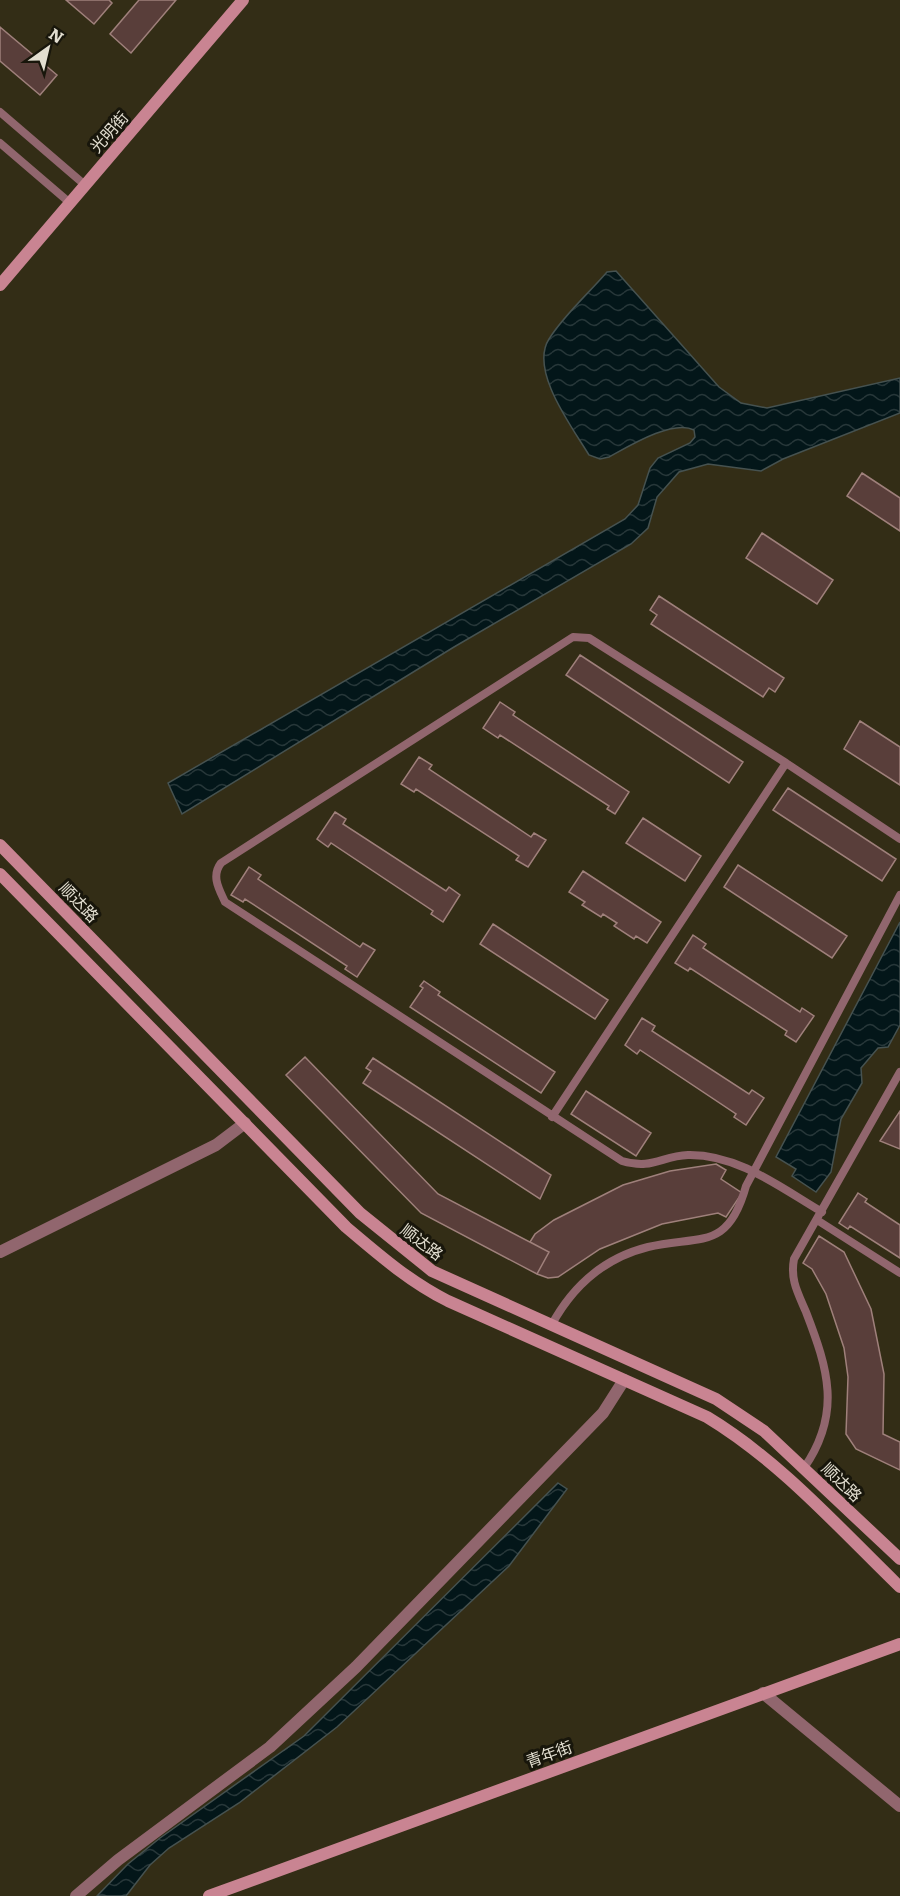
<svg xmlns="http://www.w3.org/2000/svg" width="900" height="1896" font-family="Literata,'Noto Sans SC',serif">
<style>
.water{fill:url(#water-waves);stroke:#465250;stroke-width:1.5}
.building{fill:#593e3a;stroke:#9f807b;stroke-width:1.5}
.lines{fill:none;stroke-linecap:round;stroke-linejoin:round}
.lane{stroke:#91666e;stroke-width:8}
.street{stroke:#91666e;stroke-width:12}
.secondary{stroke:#c98492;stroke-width:12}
.labels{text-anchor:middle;stroke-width:6;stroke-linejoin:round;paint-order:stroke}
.street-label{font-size:16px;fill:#e2ded0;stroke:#18160b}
</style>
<defs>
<pattern id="water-waves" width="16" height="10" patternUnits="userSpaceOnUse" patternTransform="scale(1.5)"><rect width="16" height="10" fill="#031619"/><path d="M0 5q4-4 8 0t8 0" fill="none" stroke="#273739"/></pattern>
</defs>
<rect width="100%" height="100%" fill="#332d16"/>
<path class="water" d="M616 271 719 387 741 403 767 408 900 378V413L783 459 761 471 708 464 679 472 657 497 648 528 631 544 454 647 182 814 168 783 625 519 638 505 650 468 658 458 690 443 695 437 694 430C673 419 629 446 609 457L600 459 589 455C572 427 529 370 549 339 564 315 588 294 607 272Z
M900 922V1025L888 1047 878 1048 861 1068 862 1083 841 1119 831 1172 816 1192 792 1176 796 1169 776 1157Z
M558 1483 567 1489 509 1566 337 1727 239 1803 169 1848 150 1865 126 1896H97L128 1864 160 1838 304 1736Z"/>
<path class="building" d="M66 0H109L112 3 94 24Z
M139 0H176L131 53 110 34Z
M0 27 57 75 40 95 0 61Z
M862 473 900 498V531L847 496Z
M762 533 833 580 817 604 746 558Z
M659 596 784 678 775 692 769 688 763 697 651 624 657 615 650 610Z
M580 655 743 762 729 783 566 675Z
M500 702 515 712 513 715 629 792 615 814 607 809 609 806 500 735 498 738 483 728Z
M860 721 900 747V785L844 749Z
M419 757 432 765 429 769 531 837 534 833 546 840 528 867 516 860 519 856 416 789 414 792 401 784Z
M788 788 896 859 882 881 773 810Z
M335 812 346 819 343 824 446 891 449 887 460 895 443 922 431 914 433 911 331 843 328 847 317 839Z
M643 818 701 856 685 881 626 843Z
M738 865 847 936 832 958 724 887Z
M249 867 261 875 258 879 360 947 363 943 375 950 357 977 345 969 347 966 245 899 243 902 231 895Z
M583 871 661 922 647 943 636 936 634 939 614 926 617 923 603 914 601 917 582 905 585 902 569 892Z
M493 924 608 1000 595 1019 480 944Z
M693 935 706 944 703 948 800 1012 802 1008 814 1016 796 1042 785 1035 787 1031 690 968 688 971 675 963Z
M424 981 440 992 438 995 555 1072 541 1093 410 1007 423 988 420 986Z
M642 1018 655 1026 652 1031 749 1094 752 1090 764 1098 746 1125 734 1117 736 1114 640 1050 637 1054 625 1045Z
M305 1057 438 1194 549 1252 537 1274 421 1213 286 1075Z
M373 1058 551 1175 540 1199 363 1083 371 1071 366 1068Z
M586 1091 651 1133 636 1156 571 1114Z
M900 1111V1149L880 1141Z
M716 1164 726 1170 721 1179 742 1193 726 1217 718 1213 662 1224 600 1249 558 1277 548 1278 537 1274 549 1252 530 1242 535 1234 554 1220 623 1185 670 1171Z
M858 1193 867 1199 865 1202 900 1225V1258L850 1226 848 1229 839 1223Z
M819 1236 844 1252 871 1309 884 1374 883 1434 900 1442V1470L856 1449 846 1434 848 1377 844 1348 826 1294 812 1269 803 1263Z"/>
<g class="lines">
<path class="lane" d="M0 112 85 185
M0 143 70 203
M786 763 589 638 573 637 221 863C211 876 219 889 225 902L622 1161C653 1170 661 1156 688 1155 738 1154 781 1188 822 1212
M552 1117 786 763 900 839
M817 1220 900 1273
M551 1326C572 1287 604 1258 648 1247 701 1235 728 1251 746 1186L900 895
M804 1468C842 1413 828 1369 806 1312 798 1293 790 1280 794 1259L900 1072"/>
<path class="street" d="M0 1252 216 1145 245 1123
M763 1693 900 1806
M76 1896 118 1860 270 1747 356 1667 603 1413 624 1380"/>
<path class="secondary" d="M0 285 243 0
M0 845 360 1213 432 1271 716 1399 764 1431 900 1559
M0 874 346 1227C379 1255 410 1282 448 1301L707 1417C780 1461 839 1528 900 1587
M209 1896 900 1644"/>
</g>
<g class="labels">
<g class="street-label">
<text transform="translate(109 132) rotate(-49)" y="6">光明街</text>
<text transform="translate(79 902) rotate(46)" y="6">顺达路</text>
<text transform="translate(422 1242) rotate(37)" y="6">顺达路</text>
<text transform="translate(842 1482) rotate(44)" y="6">顺达路</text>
<text transform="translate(549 1754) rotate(-20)" y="6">青年街</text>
</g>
</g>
<g transform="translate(48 48) rotate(34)" stroke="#18160b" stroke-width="4.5" paint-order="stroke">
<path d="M0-4.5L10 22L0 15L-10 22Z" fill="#e2ded0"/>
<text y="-9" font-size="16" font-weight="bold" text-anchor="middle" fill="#e2ded0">N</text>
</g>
</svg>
